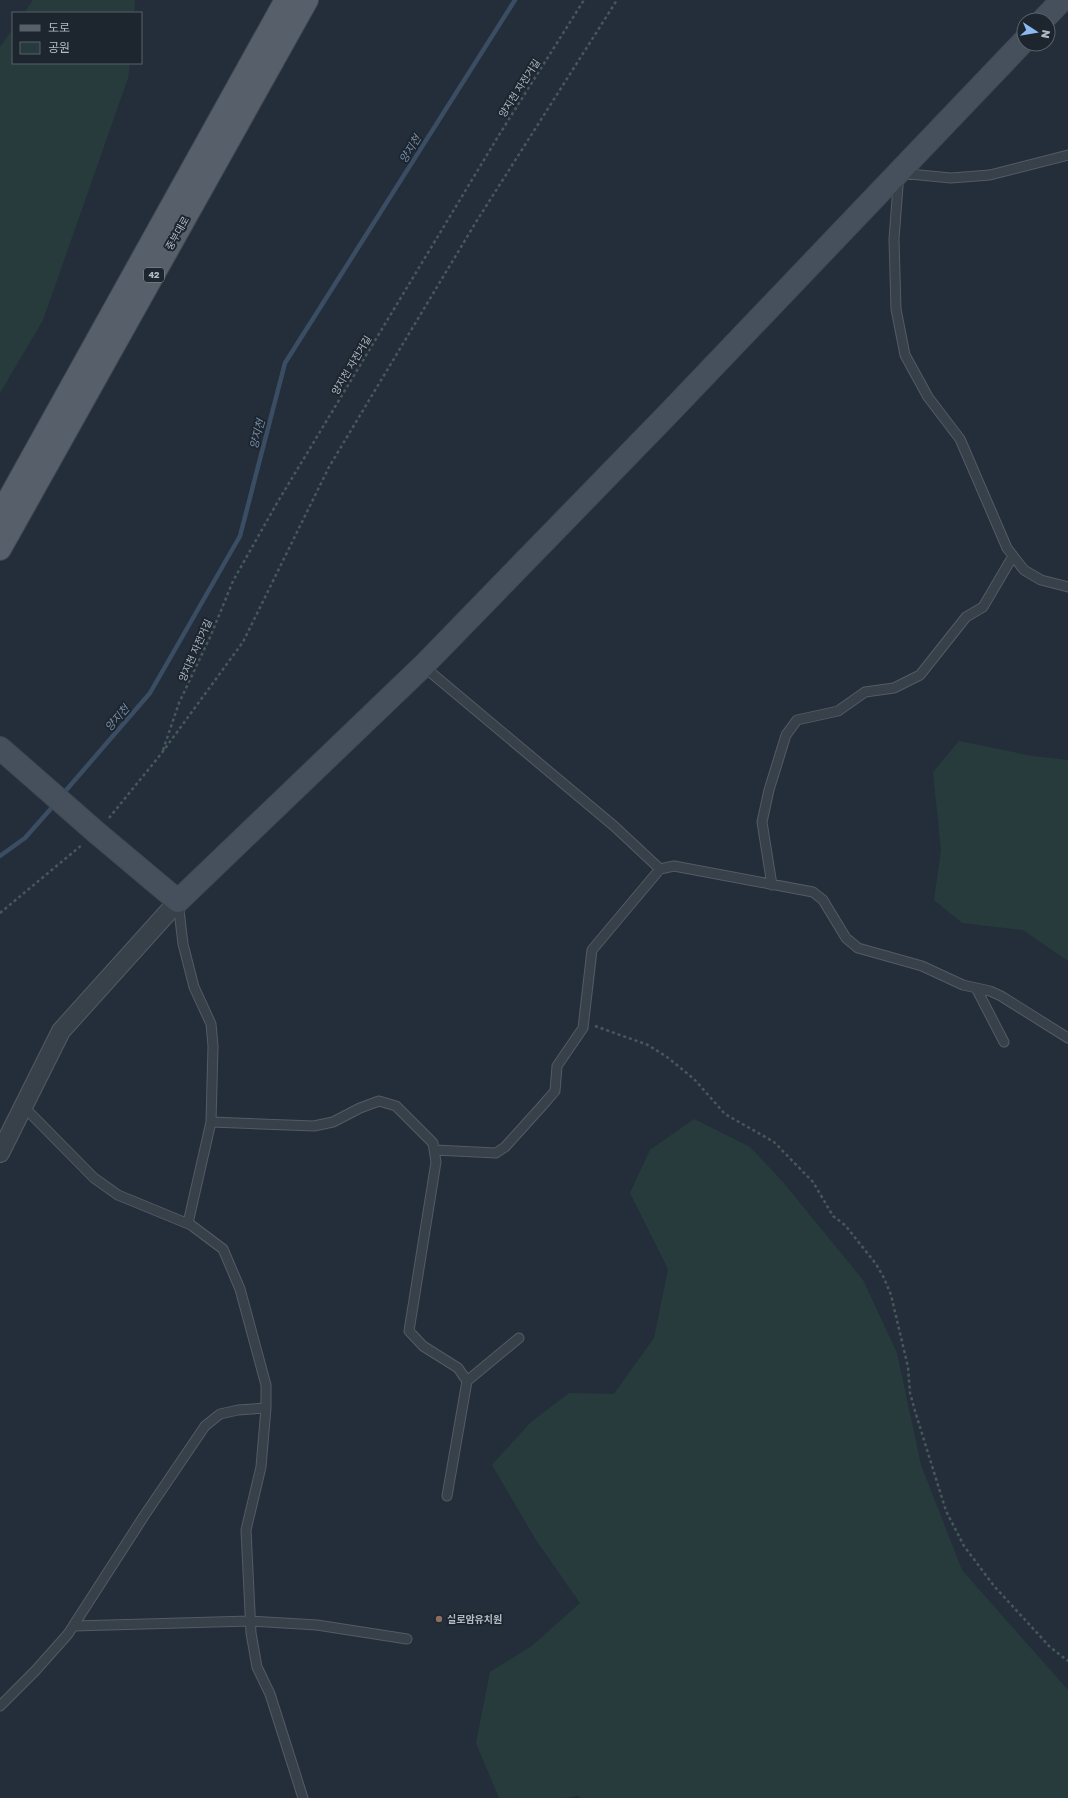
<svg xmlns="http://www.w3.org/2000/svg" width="1068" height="1798" font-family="'Golos Text','Noto Sans KR',sans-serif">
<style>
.green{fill:#273b3c}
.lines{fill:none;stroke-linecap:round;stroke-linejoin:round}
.stream{stroke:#3a4d62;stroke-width:4.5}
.lane-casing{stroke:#535b65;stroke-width:11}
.street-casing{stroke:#535b65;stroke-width:20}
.secondary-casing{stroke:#414953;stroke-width:24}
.primary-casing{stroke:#414953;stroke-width:24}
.path{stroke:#46585a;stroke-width:2.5;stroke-dasharray:3 3;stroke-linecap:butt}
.lane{stroke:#38404a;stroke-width:9}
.street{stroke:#38404a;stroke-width:18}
.secondary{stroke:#46505d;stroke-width:22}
.primary{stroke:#565f6a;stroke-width:22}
.education-dot{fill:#8d6e63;stroke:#1d252f;stroke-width:1.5}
.labels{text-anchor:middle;stroke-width:4;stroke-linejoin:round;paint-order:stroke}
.shield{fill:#1d252f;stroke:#868e99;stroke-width:1}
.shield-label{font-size:9px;font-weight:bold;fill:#b3bbc6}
.street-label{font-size:10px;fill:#b3bbc6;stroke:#1d252f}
.poi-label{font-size:10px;font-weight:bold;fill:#b3bbc6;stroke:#1d252f;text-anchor:start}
.water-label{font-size:11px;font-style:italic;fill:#758da7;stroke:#1d252f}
</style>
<rect width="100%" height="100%" fill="#242e3a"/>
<path class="green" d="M33 0H135L134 13H24Z
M13 29V63H130L128 78 43 320 0 393V47Z
M959 741 1032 756 1068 760V961L1023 930 962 923 934 900 941 850 933 772Z
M694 1119 750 1147 782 1181 863 1280 897 1353 921 1465 962 1570 1068 1690V1798H580L578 1796 565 1798H499L476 1743 490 1672 532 1646 580 1603 536 1540 492 1465 530 1423 569 1393 614 1394 654 1338 668 1269 630 1193 650 1150Z"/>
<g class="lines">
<path class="stream" d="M62 795 150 693 240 536 285 363 515 0
M0 856 25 838 55 804"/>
<g class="lane-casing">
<path id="lane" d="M1068 155 990 175 951 178 899 173 894 239 896 309 905 355 928 397 960 439 1007 548 1024 570 1041 580 1068 587
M423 666 614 826 660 869
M772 885 762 822 769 790 786 735 797 720 838 711 865 692 894 688 920 675 966 617 983 607 1013 556
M178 902 183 944 194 987 211 1024 213 1046 211 1122 188 1223
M976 988 1004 1042
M23 1106 94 1178 118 1195 191 1225 223 1249 240 1289 266 1385V1408L261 1467 246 1530 251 1633 257 1667 270 1694 303 1798
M211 1122 314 1126 333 1122 360 1108 379 1101 396 1106 433 1143 436 1162 409 1331 423 1346 458 1368 467 1381 447 1496
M435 1150 496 1153 505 1147 542 1106 555 1091 557 1066 583 1028 592 950 660 869 674 866 813 892 823 900 846 938 858 948 922 966 963 985 990 991 1001 996 1068 1038
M467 1381 519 1338
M74 1626 250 1621 317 1625 407 1639
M0 1706 36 1670 68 1634 144 1516 205 1426 220 1414 238 1410 266 1408"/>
</g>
<g class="street-casing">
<path id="street" d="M0 1153 61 1031 178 901"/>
</g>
<g class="secondary-casing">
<path id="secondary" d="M1043 20 1062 0
M0 748 97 833 178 901 423 666 668 414 1024 41"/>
</g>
<g class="primary-casing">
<path id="primary" d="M0 515 286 0
M0 549 307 0"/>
</g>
<path class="path" d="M163 750 179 703 211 635 233 581 277 503 499 135 584 0
M109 818 161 754 243 642 329 467 476 222 617 0
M0 913 83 844
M595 1026 648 1045 667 1057 694 1079 725 1114 774 1142 813 1182 833 1216 845 1225 876 1264 884 1278 891 1295 908 1367 910 1393 915 1411 946 1511 964 1546 994 1586 1050 1647 1068 1661"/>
<use href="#lane" class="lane"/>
<use href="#street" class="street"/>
<use href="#secondary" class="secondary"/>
<use href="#primary" class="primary"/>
</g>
<circle class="education-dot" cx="439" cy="1619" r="4"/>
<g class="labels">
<rect class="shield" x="144" y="268" width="20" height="14" rx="3"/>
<g class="shield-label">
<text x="154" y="278">42</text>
</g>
<g class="street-label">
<text transform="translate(519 88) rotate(-57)" y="4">양지천 자전거길</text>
<text transform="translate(177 233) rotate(-61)" y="4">중부대로</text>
<text transform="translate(351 365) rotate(-59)" y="4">양지천 자전거길</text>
<text transform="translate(195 650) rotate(-66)" y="4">양지천 자전거길</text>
</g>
<g class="poi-label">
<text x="447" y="1623">실로암유치원</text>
</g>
<g class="water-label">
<text transform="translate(410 149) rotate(-58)" y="4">양지천</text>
<text transform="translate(257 434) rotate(-75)" y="4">양지천</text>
<text transform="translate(117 718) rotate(-49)" y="4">양지천</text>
</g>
</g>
<rect x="12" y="12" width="130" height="52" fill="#1d252f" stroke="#59616b"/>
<rect x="20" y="25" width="20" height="6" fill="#565f6a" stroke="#59616b"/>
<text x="48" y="32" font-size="12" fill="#b3bbc6">도로</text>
<rect x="20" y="42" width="20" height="12" fill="#273b3c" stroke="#59616b"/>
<text x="48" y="52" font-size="12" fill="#b3bbc6">공원</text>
<g transform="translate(1036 32) rotate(102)"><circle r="19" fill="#1d252f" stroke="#59616b"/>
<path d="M0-3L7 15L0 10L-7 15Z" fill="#8eb9f0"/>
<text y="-6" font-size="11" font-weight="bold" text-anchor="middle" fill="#b3bbc6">N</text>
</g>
</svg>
